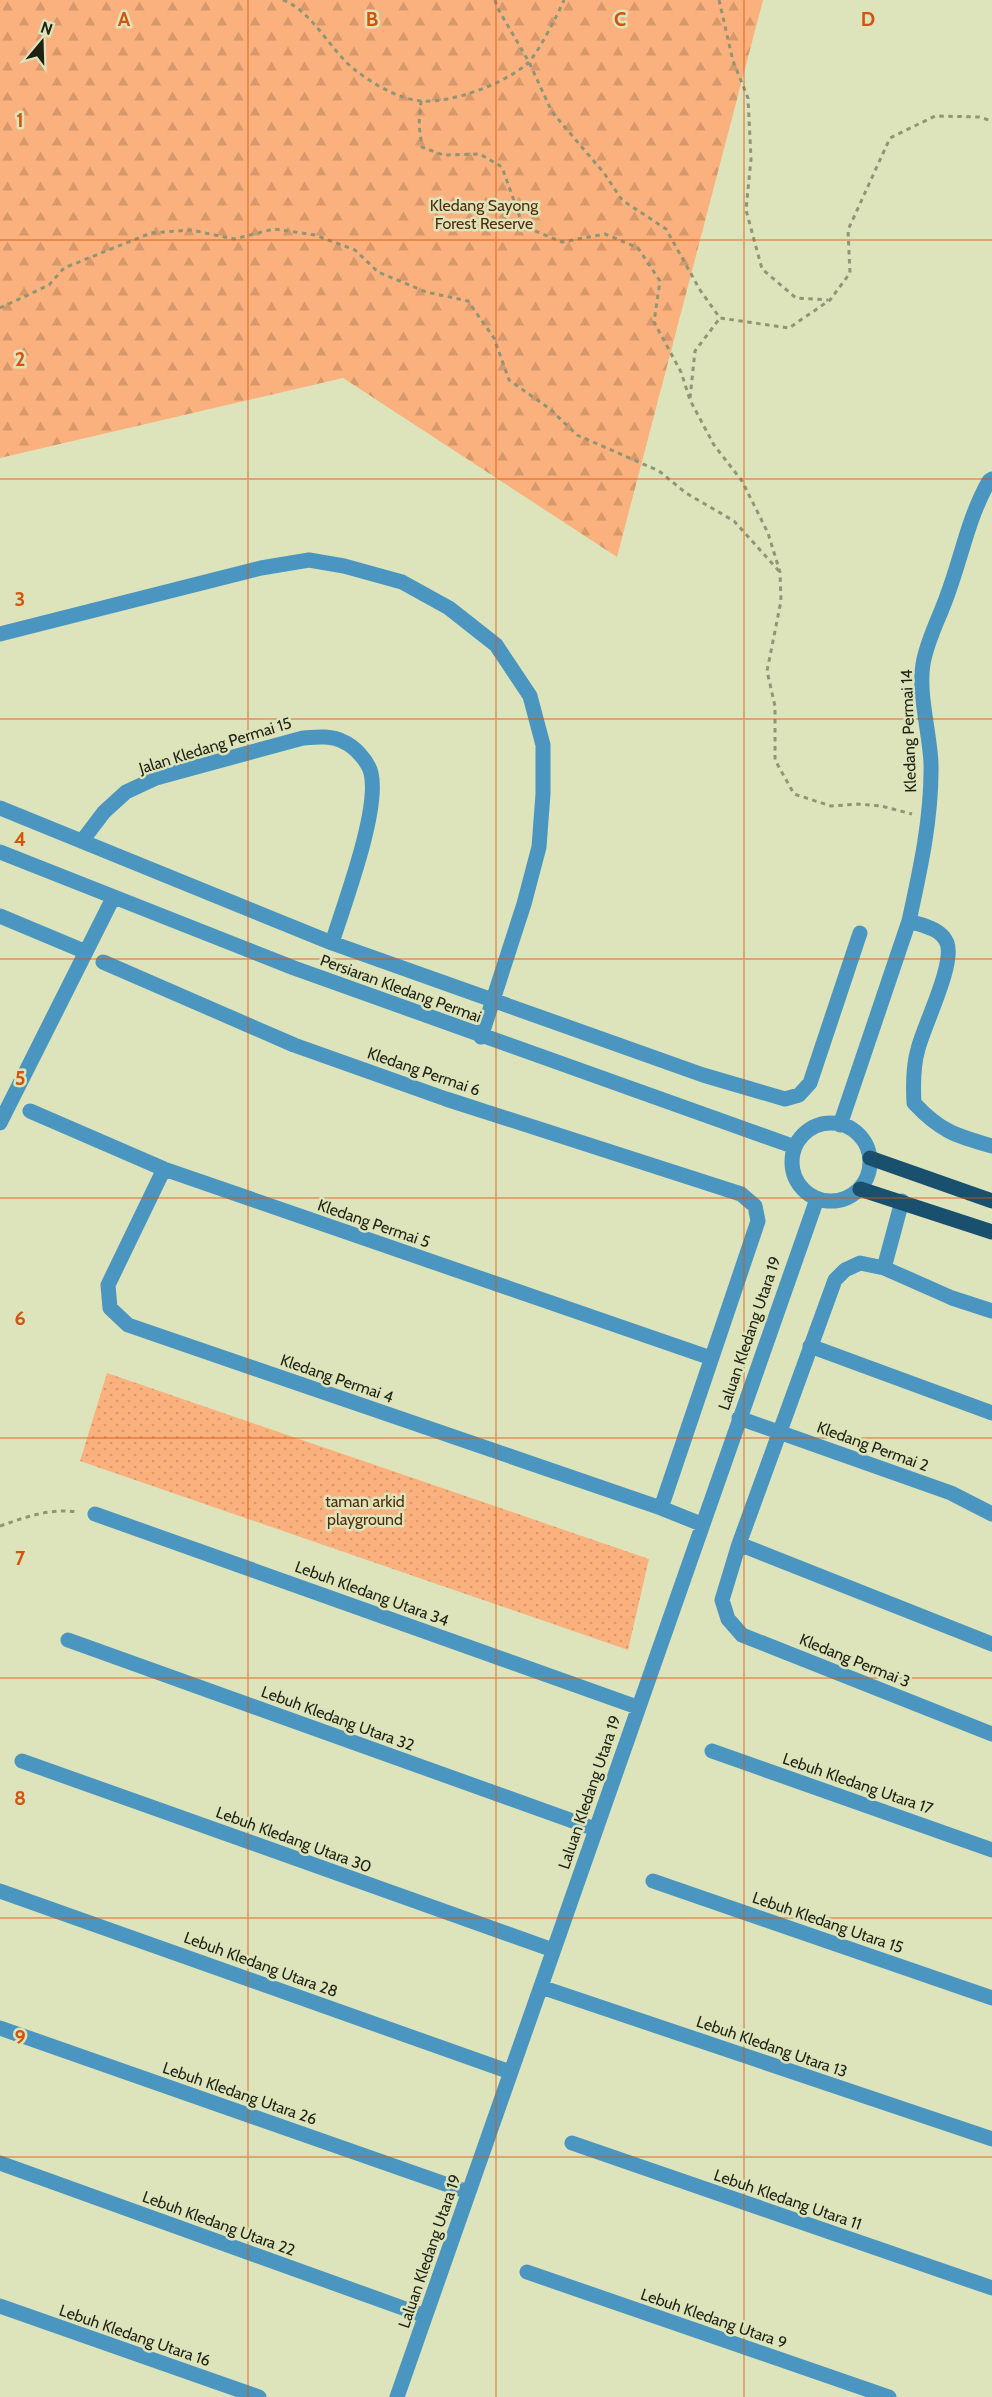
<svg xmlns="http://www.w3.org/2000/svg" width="992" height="2397" font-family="Cabin,sans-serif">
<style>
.forest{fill:url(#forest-firs)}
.park{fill:url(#park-dots)}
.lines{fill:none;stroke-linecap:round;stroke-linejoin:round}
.path{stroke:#909577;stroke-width:3;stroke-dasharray:4.5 4.5;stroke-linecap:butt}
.minor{stroke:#4b96c0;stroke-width:15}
.major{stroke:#19506d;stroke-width:15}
.grid{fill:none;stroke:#d4530d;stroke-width:1.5;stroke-opacity:0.55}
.labels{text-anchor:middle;stroke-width:5;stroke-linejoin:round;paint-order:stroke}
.park-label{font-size:16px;fill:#552c0b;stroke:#dde4bb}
.street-label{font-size:16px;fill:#1f2112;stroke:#dde4bb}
.grid-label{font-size:20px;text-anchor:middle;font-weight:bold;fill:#d4530d;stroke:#dde4bb;stroke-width:5;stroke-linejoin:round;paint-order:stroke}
</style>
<defs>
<pattern id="forest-firs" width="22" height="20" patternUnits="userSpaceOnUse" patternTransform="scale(1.5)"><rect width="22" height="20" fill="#fbb17d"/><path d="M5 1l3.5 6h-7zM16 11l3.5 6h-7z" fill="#d7986b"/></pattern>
<pattern id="park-dots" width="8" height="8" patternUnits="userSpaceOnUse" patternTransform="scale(1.5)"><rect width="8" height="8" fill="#fbb17d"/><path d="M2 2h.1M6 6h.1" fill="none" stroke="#d7986b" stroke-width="1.8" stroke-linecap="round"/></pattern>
</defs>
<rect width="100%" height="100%" fill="#dde4bb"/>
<path class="forest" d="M0 0H763L617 557 343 378 0 458Z"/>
<path class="park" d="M107 1373 649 1559 628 1650 80 1461Z"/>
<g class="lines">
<path class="path" d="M283 0C311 10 331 51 355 70 372 83 398 99 421 101 453 103 503 84 527 64 537 55 558 14 564 0
M495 0 497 7 529 62 552 112 604 173 622 200 666 229 700 290 720 318 789 328 830 300 850 273 848 230 890 138 935 116 979 117 992 121
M719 0 733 61 748 98 751 159 746 210 762 269 796 298 828 300
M421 101 419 125 422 147 443 155 480 154 502 167 523 226 562 242 605 234 638 248 660 281 654 322 681 372 690 400 714 445 742 481 768 533 780 572 781 601 767 671 775 706V760L794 794 831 806 858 804 881 806 912 814
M0 308 49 285 64 268 101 253 151 233 191 230 234 239 274 229 315 235 355 250 378 272 426 292 468 301 494 338 509 380 550 409 577 435 659 471 686 493 734 521 779 571
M690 398 695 351 720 318
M0 1526C26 1517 50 1508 78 1512"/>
<path class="minor" d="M0 634 261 568 309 560 344 566 402 582 449 608 496 645 530 696 543 745V794L539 847 524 904 481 1037
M0 808 332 943 703 1075 785 1099 799 1095 810 1083 860 933
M82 841 104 812 126 792 156 778 303 738C316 737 331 735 344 742 354 746 368 761 371 773 380 810 344 904 332 943
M0 852 294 968 795 1147
M0 916 86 952
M909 921C923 926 941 928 947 943 955 964 924 1025 918 1049 913 1066 913 1085 914 1103 940 1131 956 1136 992 1146
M103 962 294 1045 446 1099 741 1194 755 1206 758 1221 661 1508
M30 1111 164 1169 711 1358
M0 1123 113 898
M792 1162a39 39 0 1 1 78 0a39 39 0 1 1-78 0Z
M840 1125 909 921C920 871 932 817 931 764 930 734 918 693 923 664 927 640 939 619 947 596 962 556 968 518 989 481L992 479
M164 1169 108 1285 110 1308 128 1325 661 1508 701 1524
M884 1268 902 1201
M992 1311 952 1298 884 1268 860 1263 845 1270 835 1280 739 1544 722 1600 728 1619 742 1635 992 1734
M810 1346 992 1413
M739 1418 951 1493 992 1514
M95 1514 637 1707
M739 1544 992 1644
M68 1640 595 1829
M712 1751 992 1850
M22 1761 553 1950
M653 1881 992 1998
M0 1891 510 2072
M541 1987 992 2139
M0 2028 468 2192
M572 2143 992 2288
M0 2163 425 2316
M527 2272 889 2397
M0 2306 259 2397
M397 2397 817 1199"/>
<path class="major" d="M870 1158 992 1201
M860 1189 992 1232"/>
</g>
<path class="grid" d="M248 0V2397M496 0V2397M744 0V2397M0 240H992M0 479H992M0 719H992M0 959H992M0 1198H992M0 1438H992M0 1678H992M0 1918H992M0 2157H992"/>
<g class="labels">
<g class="park-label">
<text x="484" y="211">Kledang Sayong<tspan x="484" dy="18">Forest Reserve</tspan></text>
<text x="365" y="1507">taman arkid<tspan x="365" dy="18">playground</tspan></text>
</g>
<g class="street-label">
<text transform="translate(908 731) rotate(-92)" y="6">Kledang Permai 14</text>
<text transform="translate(215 745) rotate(-17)" y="6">Jalan Kledang Permai 15</text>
<text transform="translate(401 988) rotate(20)" y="6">Persiaran Kledang Permai</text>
<text transform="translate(424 1071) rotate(19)" y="6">Kledang Permai 6</text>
<text transform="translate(374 1223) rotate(19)" y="6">Kledang Permai 5</text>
<text transform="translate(749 1333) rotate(-71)" y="6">Laluan Kledang Utara 19</text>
<text transform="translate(337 1378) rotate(19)" y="6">Kledang Permai 4</text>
<text transform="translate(873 1446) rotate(20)" y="6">Kledang Permai 2</text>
<text transform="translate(372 1593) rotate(20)" y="6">Lebuh Kledang Utara 34</text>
<text transform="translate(855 1660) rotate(22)" y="6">Kledang Permai 3</text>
<text transform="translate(338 1718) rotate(20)" y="6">Lebuh Kledang Utara 32</text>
<text transform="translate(858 1783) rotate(19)" y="6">Lebuh Kledang Utara 17</text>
<text transform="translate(589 1792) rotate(-71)" y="6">Laluan Kledang Utara 19</text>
<text transform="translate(294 1839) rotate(20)" y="6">Lebuh Kledang Utara 30</text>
<text transform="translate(828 1922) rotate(19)" y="6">Lebuh Kledang Utara 15</text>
<text transform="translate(261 1964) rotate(20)" y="6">Lebuh Kledang Utara 28</text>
<text transform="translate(772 2046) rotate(19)" y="6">Lebuh Kledang Utara 13</text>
<text transform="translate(240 2093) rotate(19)" y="6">Lebuh Kledang Utara 26</text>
<text transform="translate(788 2199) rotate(19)" y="6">Lebuh Kledang Utara 11</text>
<text transform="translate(219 2223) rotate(20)" y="6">Lebuh Kledang Utara 22</text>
<text transform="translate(429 2251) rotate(-71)" y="6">Laluan Kledang Utara 19</text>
<text transform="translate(714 2318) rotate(19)" y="6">Lebuh Kledang Utara 9</text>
<text transform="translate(135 2335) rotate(19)" y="6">Lebuh Kledang Utara 16</text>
</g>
</g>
<g class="grid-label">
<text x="124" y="26">A</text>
<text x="372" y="26">B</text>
<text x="620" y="26">C</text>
<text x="868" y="26">D</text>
<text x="20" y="127">1</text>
<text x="20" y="366">2</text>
<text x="20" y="606">3</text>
<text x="20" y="846">4</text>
<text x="20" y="1085">5</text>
<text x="20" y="1325">6</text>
<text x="20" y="1565">7</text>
<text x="20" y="1805">8</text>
<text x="20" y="2044">9</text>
</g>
<g transform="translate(42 42) rotate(19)" stroke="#dde4bb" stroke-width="4.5" paint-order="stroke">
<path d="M0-4.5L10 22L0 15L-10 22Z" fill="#1f2112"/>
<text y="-9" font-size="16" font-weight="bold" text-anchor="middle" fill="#1f2112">N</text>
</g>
</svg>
